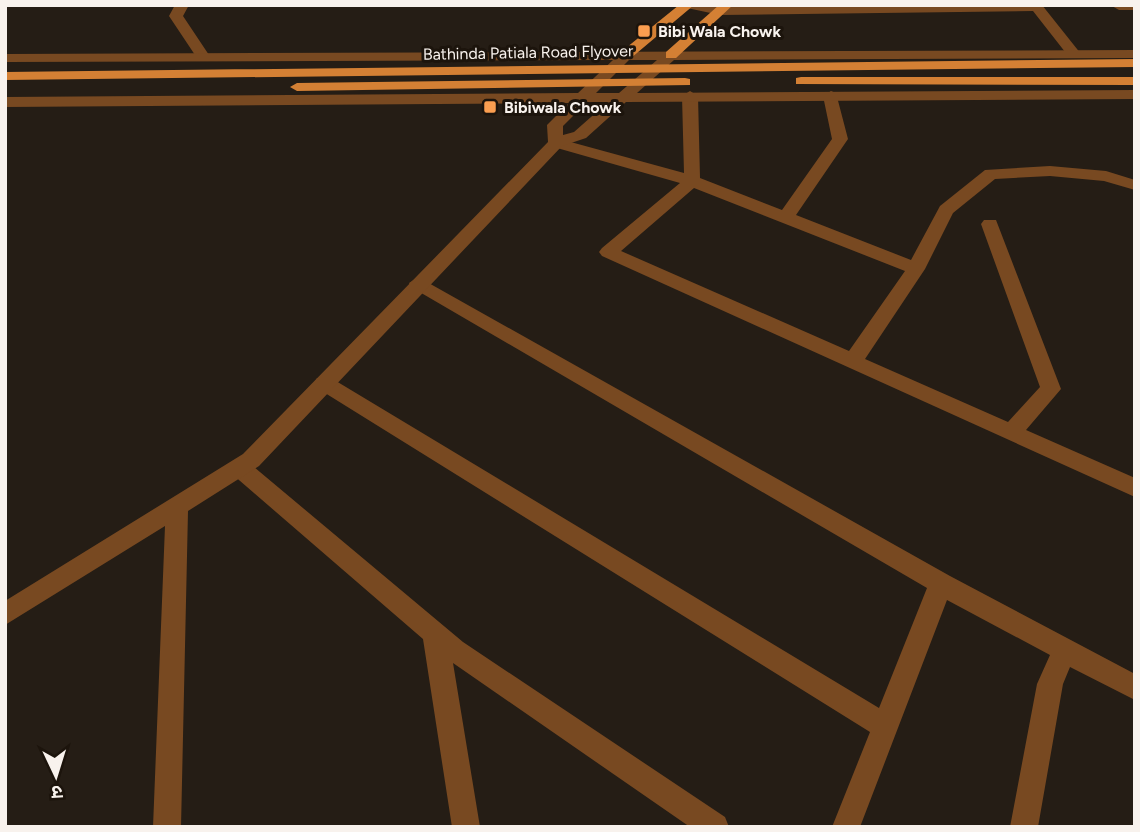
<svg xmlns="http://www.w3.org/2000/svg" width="1140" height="832" font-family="Figtree,'Noto Sans Devanagari',sans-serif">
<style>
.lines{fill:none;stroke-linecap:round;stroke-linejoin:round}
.minor{fill:#784921;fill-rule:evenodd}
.tertiary{fill:#784921;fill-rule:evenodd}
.trunk{fill:#d48034;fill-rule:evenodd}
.poi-dot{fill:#fb9e50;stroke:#1c140c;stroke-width:2.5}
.labels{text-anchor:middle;stroke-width:6;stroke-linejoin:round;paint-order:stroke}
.far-poi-label{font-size:16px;font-weight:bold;fill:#f8f2ed;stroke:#1c140c;text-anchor:start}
.far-street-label{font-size:16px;fill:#f8f2ed;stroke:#1c140c}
</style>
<rect width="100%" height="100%" fill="#251d15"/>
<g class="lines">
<path class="minor" d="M175 5H189L183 16 211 58 209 61H199L169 16Z
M673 5H1042L1081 54 1069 57 1033 11 720 15Z
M1135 5V10H1119L1112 6Z
M690 91 698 96 700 178 782 210 832 139 823 96 831 91 836 93 848 139 796 215 911 260 940 206 985 170 1050 166 1106 171 1135 180V190L1104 181 1050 176 995 179 953 213 925 269 865 359 1008 422 1040 387 981 224 984 220H996L1061 389 1026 430 1135 478V497L602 256 599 252 602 248 680 183 550 146 548 143 556 138 684 173 682 96ZM694 188 905 271 849 351 621 251Z
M418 277 950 576 1135 674V700L1070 667 1063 684 1038 827H1010L1037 684 1050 655 947 600 860 827H832L870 732 317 388 314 383 317 378H331L879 708 927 588 411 287 409 283Z
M240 459 248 462 463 642 725 817 729 827H690L453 663 480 827H452L423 639 232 474 229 468 232 462Z"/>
<path class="tertiary" d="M1135 50V58L674 60 637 93 1135 90V99L626 102 586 138 562 146 259 466 188 511 181 827H153L165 526 5 625V601L243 454 548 142 547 125 569 103 5 107V97L578 93 613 60 5 62V54ZM629 60H657L619 93H596ZM587 102H608L574 132 563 135V126Z"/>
<path class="trunk" d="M679 5H694L631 58H621V52Z
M719 5H733L676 58H666V52Z
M1135 59V67L5 80V72Z
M801 77H1135V85L796 84V78Z
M685 78 690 79V85L297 91 290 87 297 83Z"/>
</g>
<g class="poi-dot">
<rect x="637" y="24" width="14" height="14" rx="3.5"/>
<rect x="483" y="100" width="14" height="14" rx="3.5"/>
</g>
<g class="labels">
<g class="far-poi-label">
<text x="658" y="37">Bibi Wala Chowk</text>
<text x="504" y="113">Bibiwala Chowk</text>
</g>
<g class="far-street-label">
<text transform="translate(528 52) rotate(-1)" y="6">Bathinda Patiala Road Flyover</text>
</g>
</g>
<rect width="1140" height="832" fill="none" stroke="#f8f2ed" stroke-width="14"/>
<g transform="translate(56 776) rotate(176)" stroke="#1c140c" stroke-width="5" paint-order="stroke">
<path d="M0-5L12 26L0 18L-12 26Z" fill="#f8f2ed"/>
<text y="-10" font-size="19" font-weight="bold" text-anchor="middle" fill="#f8f2ed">उ</text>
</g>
</svg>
